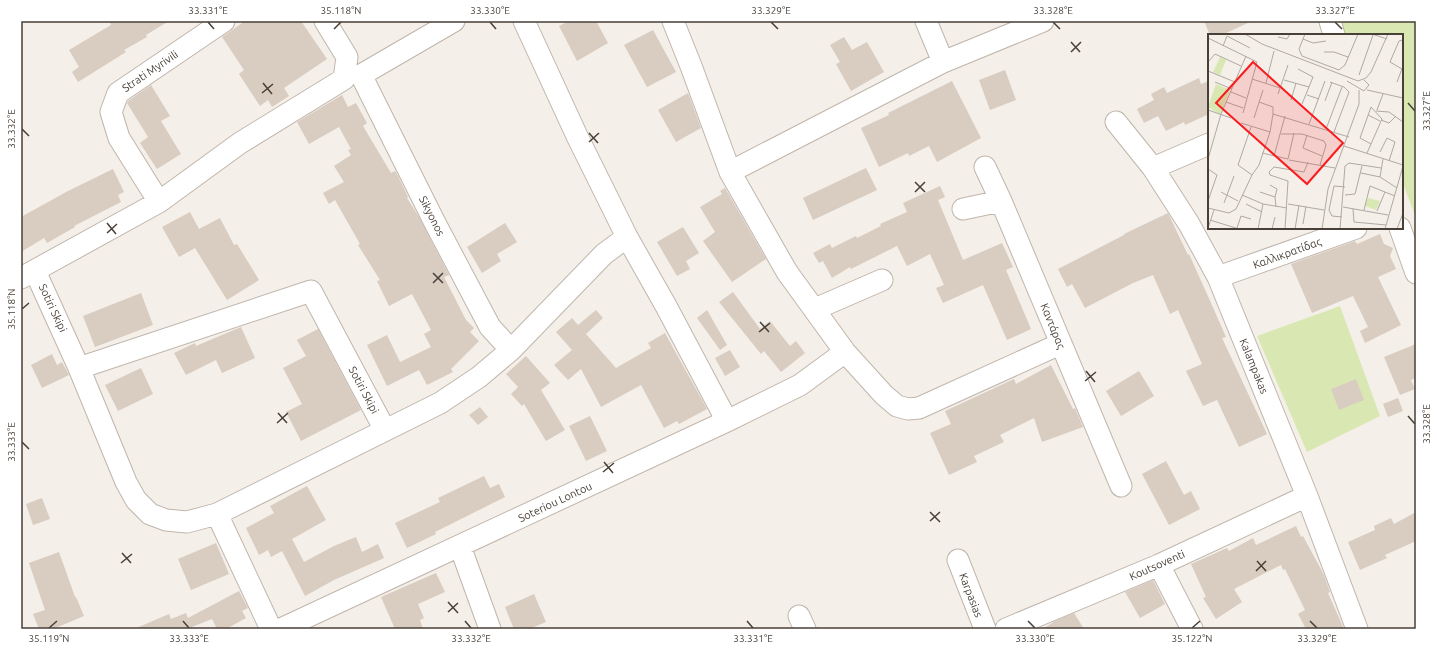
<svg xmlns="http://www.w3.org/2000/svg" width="1437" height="650" font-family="Ubuntu,sans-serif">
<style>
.green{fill:#d9e8b2}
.building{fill:#d9ccc1}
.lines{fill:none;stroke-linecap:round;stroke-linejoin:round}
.minor-casing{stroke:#c0b5ab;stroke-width:23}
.minor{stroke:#fff;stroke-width:21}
.ticks{fill:none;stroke:#483f37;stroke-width:1.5}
.labels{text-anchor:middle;stroke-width:3;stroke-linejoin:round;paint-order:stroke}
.street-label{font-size:11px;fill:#483f37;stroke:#fff}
.inset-road{fill:none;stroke:#afa9a2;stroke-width:1}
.view{fill:#f81c1f;fill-opacity:0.15;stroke:#f81c1f;stroke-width:2}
.inset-edge{fill:none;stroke:#483f37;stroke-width:2}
.neatline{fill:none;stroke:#483f37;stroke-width:1.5}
.ticks-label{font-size:10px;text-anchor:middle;fill:#483f37}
</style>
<rect width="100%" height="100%" fill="#f4efe9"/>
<path class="green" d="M1340 21H1416V218L1402 181V35H1345Z
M1340 306 1380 416 1307 452 1257 336Z"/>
<path class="building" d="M109 21H169L146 35 147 37 124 50 126 52 78 82 72 72 79 67 69 50 111 25Z
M245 21H301L327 59 284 88 289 96 272 107 268 100 260 106 239 74 244 70 222 37Z
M569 21H596L608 43 577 61 559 26Z
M1204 21H1252L1222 35H1210Z
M653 30 676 72 647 87 624 45Z
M844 37 852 50 867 42 884 72 851 91 836 64 840 62 830 45Z
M1005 70 1016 100 990 110 979 80Z
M1199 78 1201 84 1209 81V114L1185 125 1184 122 1166 131 1158 116 1144 123 1137 109 1154 100 1151 94 1164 87 1167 93Z
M952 81 981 138 937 162 929 146 909 156 908 153 879 167 861 128 889 115 888 113Z
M151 85 170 116 161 121 181 154 157 169 140 143 148 137 127 103 128 101Z
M688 93 701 128 676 142 658 110Z
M342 95 348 107 356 103 367 123 363 126 391 173 395 171 398 176 408 197 407 198 419 217 449 275 444 277 466 320 474 328 470 332 479 341 451 369 453 372 427 385 419 370 387 386 367 345 387 335 400 362 431 347 424 334 431 330 412 294 389 306 377 281 380 280 358 245 360 244 335 200 329 204 323 193 344 182 334 166 351 155 348 150 351 149 339 127 309 144 297 122Z
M866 168 877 190 813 220 803 198Z
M113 169 124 192 118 195 121 202 74 226 75 227 47 243 44 238 21 252V217L68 191Z
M940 186 945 197 938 200 963 260 1002 243 1013 267 1006 270 1031 329 1007 340 983 285 943 303 936 288 944 285 930 254 907 266 897 246 851 269 850 267 832 278 823 261 819 263 813 253 830 244 832 248 856 236 857 238 881 226 880 224 907 212 903 203Z
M725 188 766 259 732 282 703 241 715 232 700 207 722 194 720 191Z
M190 212 199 229 220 218 234 245 237 244 259 280 227 300 195 248 179 257 162 227Z
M1168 213 1188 255 1189 254 1211 303 1226 337 1222 338 1267 434 1239 447 1217 400 1203 406 1186 371 1202 364 1178 310 1170 314 1153 275 1133 283 1085 308 1072 284 1067 287 1058 269 1124 235V234Z
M505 223 517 242 497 254 501 261 482 273 467 247Z
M683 227 699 253 686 261 690 269 677 276 657 242Z
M1380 234 1384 244 1393 248 1390 256 1396 269 1378 277 1401 325 1365 343 1360 331 1368 327 1353 296 1312 313 1291 264 1355 241 1357 244Z
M733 292 760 329 770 321 790 346 796 341 805 353 781 372 764 351 761 354 719 302Z
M141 293 153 325 95 347 83 316Z
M596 310 603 318 586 334 616 368 651 348 648 343 665 333 707 409 679 424 677 421 664 428 641 385 601 407 581 369 568 380 554 365 572 350 556 332 572 318 578 325Z
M707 310 727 345 720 350 697 318Z
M241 327 255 358 222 373 216 360 186 375 174 353 195 343 196 346Z
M318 329 361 410 301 441 286 412 302 404 283 368 306 356 297 340Z
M1416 344V378L1411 380 1415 389 1400 395 1384 357Z
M730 350 740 367 725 376 715 358Z
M52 354 57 365 62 362 69 375 42 388 31 365Z
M526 356 550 383 541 390 565 430 546 441 524 404 522 406 511 394 518 387 506 374Z
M1051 365 1073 409 1075 408 1083 427 1042 442 1034 418 1000 435 1004 442 974 456 977 462 949 475 930 433 951 424 945 411 1014 379 1016 384Z
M141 368 153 394 118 411 105 385Z
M1139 371 1154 396 1121 416 1106 391Z
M1356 379 1364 400 1339 410 1331 389Z
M1398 398 1403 411 1388 417 1383 404Z
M480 407 488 417 478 425 469 415Z
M590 416 607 451 586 461 569 426Z
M1166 461 1184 495 1191 491 1200 509 1169 525 1142 474Z
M484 476 490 488 499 484 505 497 435 532 436 534 407 548 395 523 440 502 438 498Z
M307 486 326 520 292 539 304 562 334 546 356 537 362 552 378 544 384 558 334 580 305 596 282 551 271 557 268 550 259 555 246 528 274 513 270 506Z
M42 498 50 519 33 525 26 504Z
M1416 512V541L1385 555 1387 558 1360 570 1348 542 1375 530 1374 526 1391 518 1394 524Z
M1296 526 1301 537 1303 536 1324 575 1330 592 1328 593 1344 629H1306L1298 614 1305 610 1285 569 1283 570 1281 565 1234 589 1242 602 1216 619 1203 598 1206 597 1191 564 1227 548 1229 551 1253 538 1256 545Z
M216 543 229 574 191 590 178 559Z
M59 552 75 597H76L84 616 53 629H39L33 614 45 610 29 563Z
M436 573 445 592 418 604 424 618 420 620 423 629H395L381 597Z
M1153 580 1165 604 1140 618 1125 592Z
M239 591 248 608 242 611 246 618 226 629H217L212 619 192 627V629H134L169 614 171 619 186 613 188 618Z
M534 594 546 622 529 629H514L505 607Z
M1074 613 1084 629H1043L1055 621Z"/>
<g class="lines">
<g class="minor-casing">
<path id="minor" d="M454 21 361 75 435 223 490 327 511 350
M524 21 577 136 627 237 666 306 727 421
M673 21 691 66 730 172 787 272 845 352 884 395 897 406 908 409 919 408 1060 344
M926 21 943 62
M1330 21 1334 35
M1116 122 1153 168 1189 224 1218 277 1307 496 1357 629
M985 167 1001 201 1121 486
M1153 168 1209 144
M730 172 943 62 1043 21
M159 202 119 138 111 112 118 93 224 21
M963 209 1001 201
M1400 228 1416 273
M35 271 79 368 126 482 136 500 150 514 166 520 187 522 217 514 440 403 479 377 511 350 604 254 627 237
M1218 277 1356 228
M21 278 159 202 240 143 344 79 347 57 325 21
M815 309 882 280
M79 368 311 291 385 430
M217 514 271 629
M460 546 490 629
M958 560 985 629
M1159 565 1192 629
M799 616 805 629
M281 629 727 421 800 385 845 352
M1006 629 1159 565 1307 496"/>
</g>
<use href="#minor" class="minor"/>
</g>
<path class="ticks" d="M208 22 214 29M490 22 496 29M771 22 778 29M1053 22 1060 29M1335 22 1342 29M334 29 341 22M1071 42 1080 52M1071 52 1081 42M263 83 272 94M262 93 273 84M1408 103 1415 111M22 129 29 136M589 133 598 143M589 142 599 133M915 182 925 192M915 192 925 182M107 223 116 234M107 233 117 224M433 273 443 283M433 283 443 273M22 309 29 303M760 322 769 332M759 332 770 323M1086 371 1095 382M1085 381 1096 372M278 413 287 423M1408 416 1415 424M277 423 288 413M22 442 29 449M604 462 613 473M603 472 614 463M930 512 940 522M930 521 940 512M122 553 131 563M1257 561 1266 571M121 563 132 554M1256 571 1266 561M448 602 458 613M448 612 458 603M183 621 189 628M465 621 471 628M747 621 753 628M1028 621 1035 628M1310 621 1317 628M49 628 57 621M1192 628 1200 621"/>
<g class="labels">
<g class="street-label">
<text transform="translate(150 71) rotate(-34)" y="4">Strati Myrivili</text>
<text transform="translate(432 216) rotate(63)" y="4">Sikyonos</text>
<text transform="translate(1287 253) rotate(-20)" y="4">Καλλικρατίδας</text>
<text transform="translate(53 308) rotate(65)" y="4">Sotiri Skipi</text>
<text transform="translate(1053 326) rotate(68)" y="4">Καντάρας</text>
<text transform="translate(1254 366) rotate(68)" y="4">Kalampakas</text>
<text transform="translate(364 390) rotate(62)" y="4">Sotiri Skipi</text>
<text transform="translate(555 502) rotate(-25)" y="4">Soteriou Lontou</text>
<text transform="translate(1157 565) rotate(-24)" y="4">Koutsoventi</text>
<text transform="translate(971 595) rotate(69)" y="4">Karpasias</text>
</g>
</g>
<g transform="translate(1208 34)">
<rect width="195" height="195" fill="#f4efe9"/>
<path d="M12 23 18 26 12 41 5 38ZM8 50 22 56 12 81 0 73ZM160 164 172 167 168 176 157 172Z" fill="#d9e8b2"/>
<path class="inset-road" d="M37 0 54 10 150 47 158 44 163 38 180 0M97 0 91 15 94 22 131 36 137 31 150 0M164 0 179 5M70 3 79 5 82 0M0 4 49 28 35 79M95 5 105 9 118 7M15 12 19 2 42 14M116 18H126L140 23M0 28 7 20 33 32M90 35 105 43 94 70M194 35 182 28 191 7 195 6M0 37 27 48M151 41 165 1M44 45 72 54M76 46 101 53M139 47 156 57 161 51 156 46M7 48 24 55M122 48 136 53 141 58 126 98M189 48 195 32M58 49 66 17M159 56 195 64M23 58 38 64M70 60 80 31M99 61 111 65M83 66 88 49M117 67 124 48M18 68 35 74M0 76 23 84M169 76 175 60M168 77 181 78 195 88M65 80 141 103M160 81 172 87M46 84 55 56M173 86 181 89 188 82M33 89 62 98M101 90 117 47M118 95 134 53M73 100H94L116 107 118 111 112 131M99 101 95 114 114 122M136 112 195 131M172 118 179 104 187 108 181 127M54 119 80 125 86 99M159 119 163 110 174 85 163 73 152 104 163 110M66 122 77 82M0 125 13 80 38 22M81 126 127 134M0 135 9 141 0 167M153 139 172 143 189 154M44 141 51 131 62 98 65 80V73L51 68M172 143 175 125M62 151 69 155 67 163M13 158 30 167M52 158 67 163 68 173M34 161 55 170 79 174M137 161 147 160 154 132M16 169 26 142M38 170 54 178M80 170 116 176M135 173 180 181M0 174 21 179 28 175 44 141 30 131 43 93M145 175 146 188 178 191M156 176 162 152 187 162M169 177 177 158M134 183 124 182 121 176 126 152 137 153M2 186 31 195M95 190 98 172M0 194 6 176M29 194 33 182 43 185M50 195 55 170M64 195 67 183M77 195 80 147 62 141 61 138 66 133 96 138 100 128M87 195 91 171M114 195 120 155 151 70V56M132 195 137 132 141 129 173 134M177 195 195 132M189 195 195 179"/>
<path class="view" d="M45 28 135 109 99 150 8 69Z"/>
<rect width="195" height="195" class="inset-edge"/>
</g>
<rect width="1437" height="650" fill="none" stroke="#ffffff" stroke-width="44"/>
<rect x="22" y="22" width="1393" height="606" class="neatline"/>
<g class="ticks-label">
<text x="208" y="14">33.331°E</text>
<text x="341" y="14">35.118°N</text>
<text x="490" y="14">33.330°E</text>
<text x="771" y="14">33.329°E</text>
<text x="1053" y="14">33.328°E</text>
<text x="1335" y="14">33.327°E</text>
<text transform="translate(1426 111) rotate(-90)" y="4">33.327°E</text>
<text transform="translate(11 129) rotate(-90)" y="4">33.332°E</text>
<text transform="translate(11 309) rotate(-90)" y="4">35.118°N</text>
<text transform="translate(1426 424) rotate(-90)" y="4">33.328°E</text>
<text transform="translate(11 442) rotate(-90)" y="4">33.333°E</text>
<text x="49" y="642">35.119°N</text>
<text x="189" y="642">33.333°E</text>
<text x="471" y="642">33.332°E</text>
<text x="753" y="642">33.331°E</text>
<text x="1035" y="642">33.330°E</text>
<text x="1192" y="642">35.122°N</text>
<text x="1317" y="642">33.329°E</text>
</g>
</svg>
